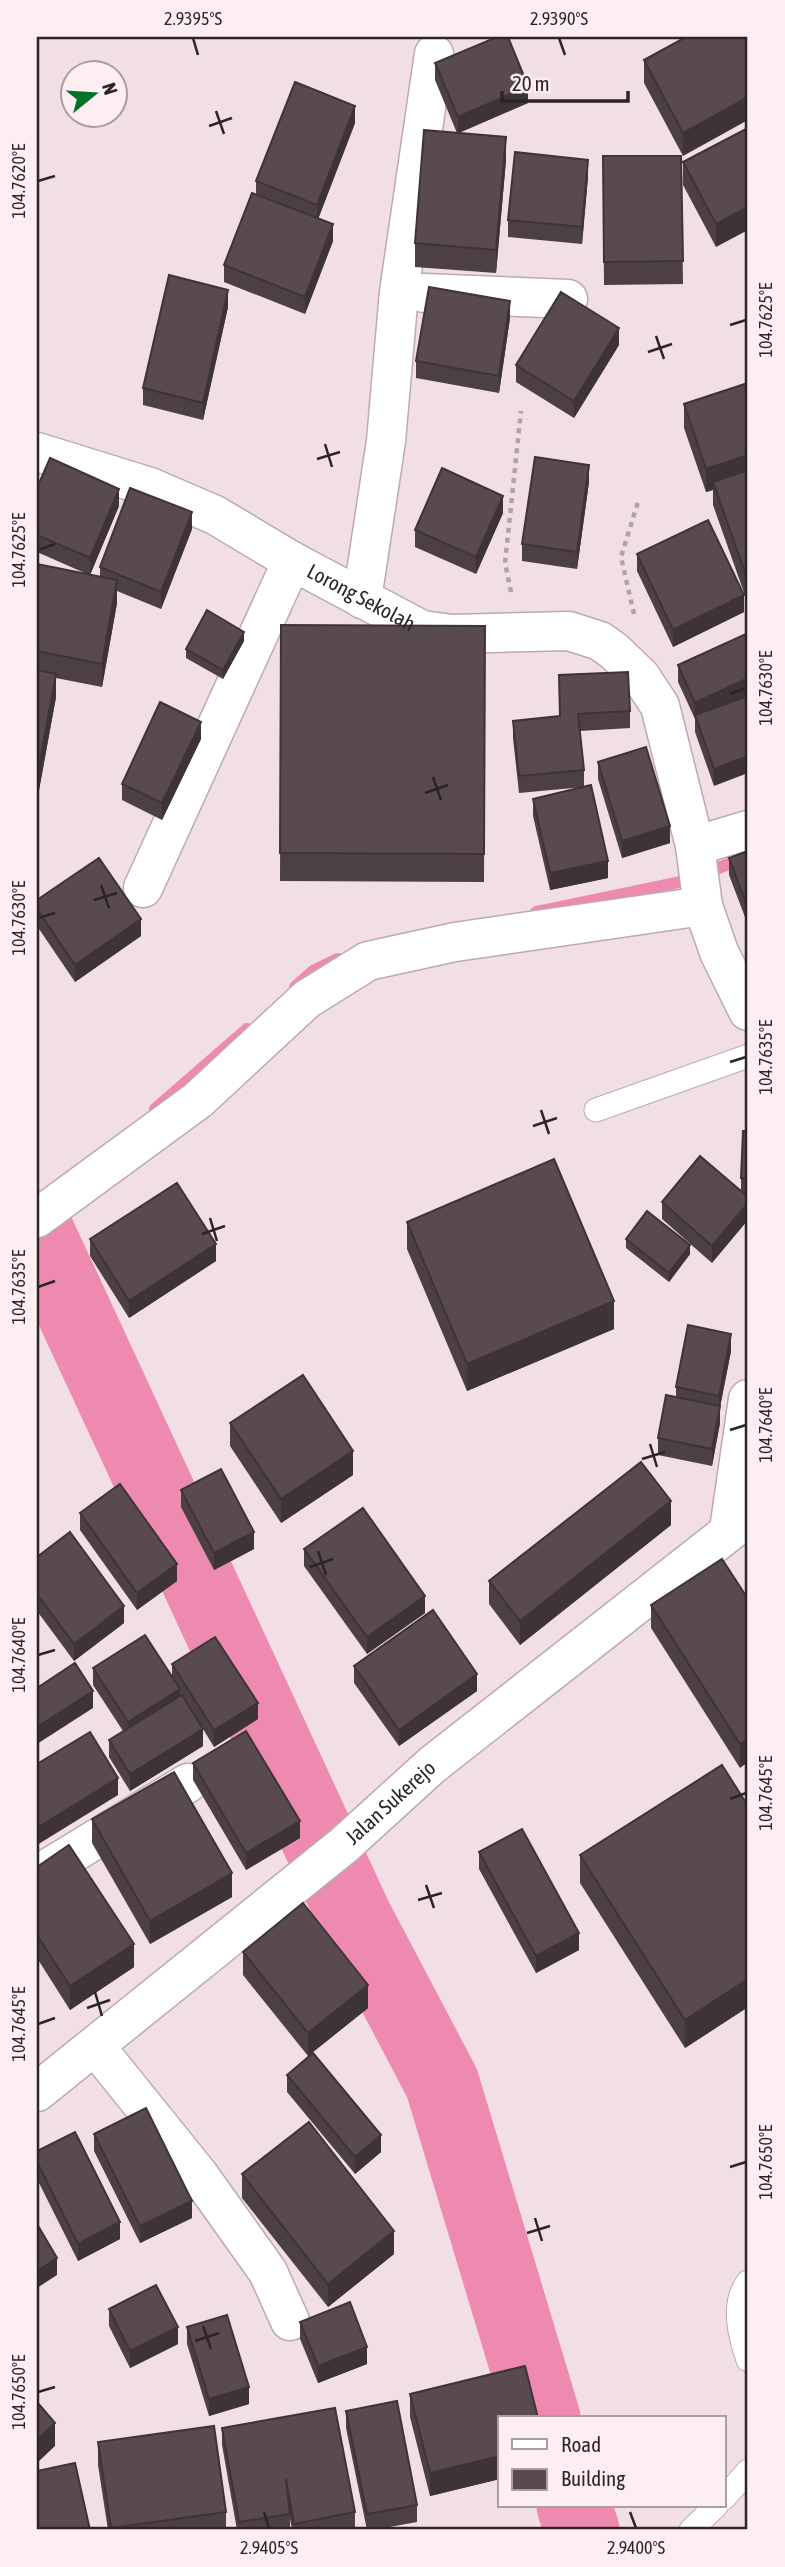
<svg xmlns="http://www.w3.org/2000/svg" width="785" height="2567" font-family="'Asap Condensed',sans-serif">
<style>
.lines{fill:none;stroke-linecap:round;stroke-linejoin:round}
.stream{stroke:#ee8aaf;stroke-width:12}
.river{stroke:#ee8aaf;stroke-width:75}
.service-casing{stroke:#bcaaaf;stroke-width:25}
.minor-casing{stroke:#bcaaaf;stroke-width:41}
.path{stroke:#b1a2a7;stroke-width:4.5;stroke-dasharray:5 5;stroke-linecap:butt}
.service{stroke:#fff;stroke-width:23}
.minor{stroke:#fff;stroke-width:38}
.wall{fill:#4d4044}
.shaded-wall{fill:#3e3437}
.building{fill:#594a4f;stroke:#3e3437;stroke-width:2}
.ticks{fill:none;stroke:#2c2527;stroke-width:2.5}
.labels{text-anchor:middle;stroke-width:7;stroke-linejoin:round;paint-order:stroke}
.street-label{font-size:21px;fill:#2c2527;stroke:#fdeef2}
.neatline{fill:none;stroke:#2c2527;stroke-width:2.5}
.ticks-label{font-size:18px;text-anchor:middle;fill:#2c2527}
</style>
<rect width="100%" height="100%" fill="#f2dfe5"/>
<g class="lines">
<path class="stream" d="M536 912 680 882 748 857
M295 987 313 971 338 959
M155 1109 247 1029"/>
<path class="river" d="M37 1232 355 1918 442 2083 543 2418
M574 2506 582 2530"/>
<g class="service-casing">
<path id="service" d="M596 1110 748 1056
M748 2282C731 2303 740 2337 748 2360
M724 2498 748 2471
M691 2530 716 2506"/>
</g>
<g class="minor-casing">
<g id="minor">
<path d="M424 293 568 299"/>
<path id="s1" d="M37 452 150 487 215 515 292 561 422 630 452 634 569 631 600 641 614 651 641 677 660 706 695 846 703 906 719 952 748 1011"/>
<path d="M362 599 386 441 399 292 434 54"/>
<path d="M695 846 748 830"/>
<path d="M143 888 292 561"/>
<path d="M37 1218 198 1100 307 999 368 961 455 942 703 906"/>
<path d="M729 1530 748 1399"/>
<path d="M37 1875 188 1783"/>
<path d="M95 2046 199 2175 268 2272 290 2321"/>
<path id="s2" d="M37 2092 344 1845 432 1765 748 1517"/>
</g>
</g>
<path class="path" d="M511 592 505 563 521 411
M634 614 621 557 638 502"/>
<use href="#service" class="service"/>
<use href="#minor" class="minor"/>
</g>
<path class="wall" d="M680 37H748L683 156 644 83V60L681 40Z
M435 63 528 103 459 133 506 160 496 273 415 267V243L457 133 435 80Z
M355 123 318 219 333 241 305 314 224 282V265L256 195V181Z
M748 128 716 247 683 185V162Z
M603 156H681L683 284 604 285Z
M588 177 582 244 508 237V220Z
M228 307 203 420 143 405V388Z
M510 318 499 393 416 378V361Z
M619 345 574 418 516 382V365Z
M748 383V604L713 505V490L706 492 684 428V404Z
M589 482 577 569 522 561V544Z
M37 488 119 506 90 575 100 577V567L192 529 161 609 117 591V603L102 687 56 678V697L37 801V564L87 574 37 552Z
M503 513 476 574 415 547V530Z
M637 554 744 612 673 647 637 571Z
M281 625 485 626 484 882 280 881Z
M748 633V695L740 699 714 786 695 732V719L678 682V665Z
M244 641 223 679 186 658V649Z
M559 675 630 711V728L580 731 584 770V787L519 793 513 738V721L560 716Z
M201 739 162 820 122 800V784Z
M598 762 670 843 622 858 598 779Z
M533 799 608 878 550 890 533 816Z
M748 851V925L729 875V858Z
M37 900 141 936 75 982 37 926Z
M748 1131V1195H746L712 1263 662 1219V1202L741 1190V1178Z
M407 1222 614 1329 467 1391 407 1249Z
M90 1239 216 1261 129 1318 90 1256Z
M626 1239 690 1254 669 1282 626 1248Z
M731 1351 720 1407V1423L712 1466 658 1455V1438L676 1397V1387Z
M230 1423 353 1475 281 1523 230 1446Z
M181 1490 254 1549 214 1570 181 1507Z
M80 1513 177 1581 137 1610 80 1530Z
M671 1525 520 1645 489 1604V1581Z
M304 1549 425 1613 367 1654 304 1566Z
M37 1557 124 1623 74 1661 37 1611Z
M748 1599 740 1768 651 1628V1605Z
M172 1664 258 1719 214 1747 203 1729V1746L130 1791 109 1757V1740L123 1731 93 1685V1668L172 1676Z
M354 1666 477 1691 399 1746 354 1683Z
M193 1763 300 1838 246 1870 193 1780Z
M748 1806V2007L685 2048 580 1883V1855Z
M92 1819 232 1897 150 1944 92 1843Z
M479 1852 579 1950 536 1973 479 1869Z
M37 1867 134 1967 70 2010 37 1958Z
M243 1952 368 2008 308 2056 243 1975Z
M287 2075 381 2152 355 2174 287 2092Z
M94 2134 192 2218 140 2243 94 2151Z
M37 2151 120 2239 78 2261 37 2179Z
M242 2174 394 2254 328 2307 242 2198Z
M109 2309 178 2344 130 2368 109 2326Z
M300 2322 367 2364 318 2383 300 2339Z
M187 2327 249 2404 209 2416 187 2344Z
M410 2394 500 2418V2479L430 2496 410 2417Z
M346 2411 417 2505V2522L373 2530H367L346 2428Z
M222 2428 355 2512V2529L292 2530 290 2519V2530H237L222 2445Z
M98 2442 226 2512V2530H108L98 2465Z"/>
<path class="shaded-wall" d="M528 86V103L458 133V117Z
M748 97V120L683 156V133Z
M355 106V123L317 222V205Z
M506 137V160L496 273V250Z
M588 160V177L582 244V227Z
M748 207V230L716 247V224Z
M333 224V241L305 314V297Z
M228 290V307L203 420V403Z
M510 301V318L499 393V376Z
M619 328V345L574 418V401Z
M748 455V478L713 482V490L706 492V469Z
M589 465V482L577 569V552Z
M119 489V506L90 575V558Z
M503 496V513L476 574V557Z
M192 512V529L161 609V592Z
M117 580V603L102 687V664Z
M744 595V612L673 647V630Z
M244 632V641L223 679V670Z
M56 674V697L37 801V777Z
M748 678V695L696 719 695 716V703Z
M201 722V739L162 820V803Z
M748 756V773L714 786V769Z
M670 826V843L622 858V841Z
M608 861V878L550 890V873Z
M141 919V936L75 982V965Z
M748 1203V1220L712 1263V1246Z
M216 1244V1261L129 1318V1301Z
M690 1245V1254L669 1282V1273Z
M614 1301V1329L467 1391V1364Z
M731 1334V1351L720 1407V1423L712 1466V1449L719 1412V1396Z
M353 1451V1475L281 1523V1499Z
M671 1501V1525L520 1645V1621Z
M254 1532V1549L214 1570V1553Z
M177 1564V1581L137 1610V1593Z
M425 1596V1613L367 1654V1637Z
M124 1606V1623L74 1661V1644Z
M477 1674V1691L399 1746V1730Z
M180 1689V1705L128 1739V1722Z
M93 1691V1708L37 1744V1727Z
M258 1703V1719L214 1747V1730Z
M203 1729V1746L130 1791V1774Z
M748 1739V1762L740 1768V1744Z
M118 1778V1795L37 1845V1828Z
M300 1821V1838L246 1870V1853Z
M232 1873V1897L150 1944V1921Z
M579 1933V1950L536 1973V1956Z
M134 1944V1967L70 2010V1986Z
M748 1979V2007L685 2048V2020Z
M368 1985V2008L308 2056V2033Z
M381 2135V2152L355 2174V2157Z
M192 2201V2218L140 2243V2226Z
M120 2222V2239L78 2261V2244Z
M394 2231V2254L328 2307V2284Z
M57 2258V2275L37 2288V2271Z
M178 2327V2344L130 2368V2351Z
M367 2347V2364L318 2383V2366Z
M249 2387V2404L209 2416V2399Z
M55 2423V2446L37 2463V2440Z
M500 2456V2479L430 2496V2473Z"/>
<path class="building" d="M497 37H508L528 86 458 117 435 63Z
M686 37H748V97L683 133 644 60Z
M295 82 355 106 317 205 256 181Z
M748 128V207L716 224 683 162Z
M424 130 506 137 496 250 415 243Z
M515 152 588 160 582 227 508 220Z
M603 156H681L683 261 604 262Z
M252 193 333 224 305 297 224 265Z
M169 275 228 290 203 403 143 388Z
M429 287 510 301 499 376 416 361Z
M561 292 619 328 574 401 516 365Z
M748 383V455L706 469 684 404Z
M535 457 589 465 577 552 522 544Z
M50 458 119 489 90 558 37 535V488Z
M442 468 503 496 476 557 415 530Z
M748 470V581L713 482Z
M130 488 192 512 161 592 100 567Z
M708 520 744 595 673 630 637 554Z
M37 564 117 580 102 664 37 651Z
M207 610 244 632 223 670 186 649Z
M281 625 485 626 484 854 280 853Z
M748 633V678L695 703 678 665Z
M37 670 56 674 37 777Z
M628 672 630 711 578 714 584 770 519 776 513 721 560 716 559 675Z
M748 696V756L714 769 695 715Z
M160 702 201 722 162 803 122 784Z
M646 747 670 826 622 841 598 762Z
M591 785 608 861 550 873 533 799Z
M748 851V908L729 858Z
M99 858 141 919 75 965 37 909V900Z
M743 1131H748V1178H741Z
M700 1156 748 1197V1203L712 1246 662 1202Z
M554 1159 614 1301 467 1364 407 1222Z
M177 1183 216 1244 129 1301 90 1239Z
M647 1211 690 1245 669 1273 626 1239Z
M688 1325 731 1334 719 1396 676 1387Z
M303 1375 353 1451 281 1499 230 1423Z
M666 1395 720 1406 712 1449 658 1438Z
M641 1462 671 1501 520 1621 489 1581Z
M221 1469 254 1532 214 1553 181 1490Z
M120 1484 177 1564 137 1593 80 1513Z
M363 1508 425 1596 367 1637 304 1549Z
M70 1532 124 1606 74 1644 37 1594V1557Z
M722 1559 748 1599V1739L740 1744 651 1605Z
M433 1610 477 1674 399 1730 354 1666Z
M145 1635 180 1689 128 1722 93 1668Z
M215 1637 258 1703 214 1730 172 1664Z
M75 1663 93 1691 37 1727V1688Z
M182 1695 203 1729 130 1774 109 1740Z
M246 1731 300 1821 246 1853 193 1763Z
M90 1732 118 1778 37 1828V1764Z
M722 1765 748 1806V1979L685 2020 580 1855Z
M174 1772 232 1873 150 1921 92 1819Z
M522 1829 579 1933 536 1956 479 1852Z
M69 1845 134 1944 70 1986 37 1935V1867Z
M303 1903 368 1985 308 2033 243 1952Z
M313 2053 381 2135 355 2157 287 2075Z
M146 2108 192 2201 140 2226 94 2134Z
M309 2122 394 2231 328 2284 242 2174Z
M75 2132 120 2222 78 2244 37 2162V2151Z
M37 2224 57 2258 37 2271Z
M156 2285 178 2327 130 2351 109 2309Z
M350 2302 367 2347 318 2366 300 2322Z
M227 2315 249 2387 209 2399 187 2327Z
M525 2366 538 2418H500V2456L430 2473 410 2394Z
M397 2401 417 2505 367 2514 346 2411Z
M37 2402 55 2423 37 2440Z
M335 2408 355 2512 294 2524 286 2479 290 2514 239 2522 222 2428Z
M214 2426 226 2512 111 2528 98 2442Z
M75 2463 90 2530H37V2471Z"/>
<path class="ticks" d="M193 38 198 55M559 38 565 55M216 111 224 134M209 126 232 118M38 181 55 176M730 325 746 320M656 336 664 359M648 352 672 344M325 444 332 467M317 459 340 452M38 550 55 544M730 694 746 688M433 777 441 800M425 793 448 785M101 885 109 908M94 900 117 893M38 918 55 913M730 1062 746 1057M541 1110 549 1134M533 1126 557 1118M210 1218 217 1241M202 1234 225 1226M38 1287 55 1281M730 1430 746 1425M650 1444 657 1467M642 1459 665 1452M318 1551 326 1575M310 1567 333 1559M38 1655 55 1650M730 1799 746 1793M426 1885 434 1908M418 1900 442 1893M95 1992 102 2016M87 2008 110 2000M38 2024 55 2018M730 2167 746 2162M535 2218 542 2241M527 2233 550 2226M203 2326 211 2349M195 2341 219 2333M38 2392 55 2387M264 2512 269 2528M630 2512 636 2528"/>
<g class="labels">
<g class="street-label">
<text dy="7" stroke="none"><textPath href="#s1" startOffset="357">Lorong Sekolah</textPath></text>
<text dy="7" stroke="none"><textPath href="#s2" startOffset="457">Jalan Sukerejo</textPath></text>
</g>
</g>
<rect width="785" height="2567" fill="none" stroke="#fdeef2" stroke-width="77"/>
<rect x="498" y="2416" width="228" height="91" fill="#fdeef2" stroke="#a99ea1" stroke-width="2"/>
<rect x="512" y="2439" width="35" height="10" fill="#ffffff" stroke="#a99ea1" stroke-width="2"/>
<text x="561" y="2452" font-size="21" fill="#2c2527">Road</text>
<rect x="512" y="2469" width="35" height="21" fill="#594a4f" stroke="#a99ea1" stroke-width="2"/>
<text x="561" y="2486" font-size="21" fill="#2c2527">Building</text>
<g transform="translate(94 94) rotate(72)"><circle r="33" fill="#fdeef2" stroke="#a99ea1" stroke-width="2"/>
<path d="M0-5L12 26L0 18L-12 26Z" fill="#007429"/>
<text y="-10" font-size="19" font-weight="bold" text-anchor="middle" fill="#2c2527">N</text>
</g>
<path d="M502 91v10h126v-10" fill="none" stroke="#2c2527" stroke-width="3.5"/>
<text x="512" y="91" font-size="21" fill="#2c2527" stroke="#fdeef2" stroke-width="5" paint-order="stroke">20 m</text>
<rect x="38" y="38" width="708" height="2490" class="neatline"/>
<g class="ticks-label">
<text x="193" y="25">2.9395°S</text>
<text x="559" y="25">2.9390°S</text>
<text transform="translate(19 181) rotate(-90)" y="6">104.7620°E</text>
<text transform="translate(766 320) rotate(-90)" y="6">104.7625°E</text>
<text transform="translate(19 550) rotate(-90)" y="6">104.7625°E</text>
<text transform="translate(766 688) rotate(-90)" y="6">104.7630°E</text>
<text transform="translate(19 918) rotate(-90)" y="6">104.7630°E</text>
<text transform="translate(766 1057) rotate(-90)" y="6">104.7635°E</text>
<text transform="translate(19 1287) rotate(-90)" y="6">104.7635°E</text>
<text transform="translate(766 1425) rotate(-90)" y="6">104.7640°E</text>
<text transform="translate(19 1655) rotate(-90)" y="6">104.7640°E</text>
<text transform="translate(766 1793) rotate(-90)" y="6">104.7645°E</text>
<text transform="translate(19 2024) rotate(-90)" y="6">104.7645°E</text>
<text transform="translate(766 2162) rotate(-90)" y="6">104.7650°E</text>
<text transform="translate(19 2392) rotate(-90)" y="6">104.7650°E</text>
<text x="269" y="2554">2.9405°S</text>
<text x="636" y="2554">2.9400°S</text>
</g>
</svg>
